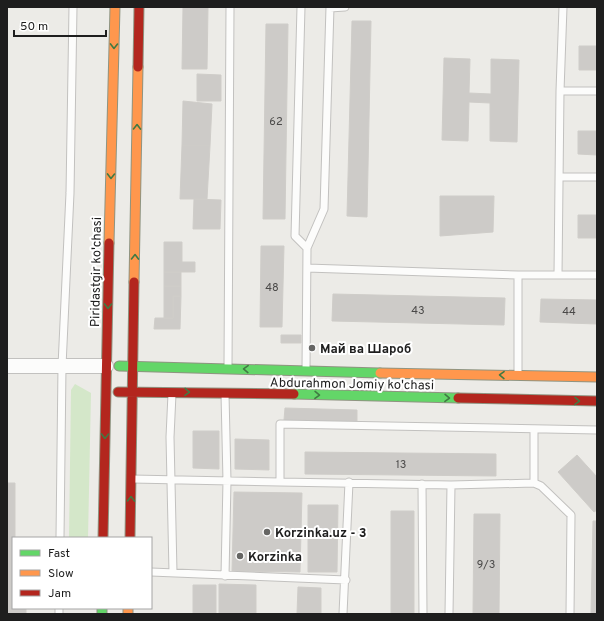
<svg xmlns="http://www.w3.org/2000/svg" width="604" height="621" font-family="Overpass,sans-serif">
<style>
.grass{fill:#d4e7c9}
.building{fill:#cdcbc8;stroke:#cfcdc9}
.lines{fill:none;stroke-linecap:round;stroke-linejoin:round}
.lane-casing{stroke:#c2c1bf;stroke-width:9}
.street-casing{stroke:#c2c1bf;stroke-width:16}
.fast-casing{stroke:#8f9481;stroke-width:11}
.slow-casing{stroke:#8f9481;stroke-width:11}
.jam-casing{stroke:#8f9481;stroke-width:11}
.lane{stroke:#fcfcfb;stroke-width:7}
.street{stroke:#fcfcfb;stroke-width:14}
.fast{stroke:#63d668;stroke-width:9}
.slow{stroke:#ff974d;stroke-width:9}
.jam{stroke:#b3261e;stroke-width:9}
.oneway{stroke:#407a43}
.poi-dot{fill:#666664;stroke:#fff;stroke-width:1.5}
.labels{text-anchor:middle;stroke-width:4;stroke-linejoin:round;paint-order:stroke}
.number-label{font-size:11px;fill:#4a4948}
.street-label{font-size:13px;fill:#1e1e1e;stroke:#fff}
.poi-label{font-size:13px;font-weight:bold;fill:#1e1e1e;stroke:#fff;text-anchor:start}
</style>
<rect width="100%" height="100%" fill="#ecebe7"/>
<path class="grass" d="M75 384 91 393 88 538H69L71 390Z"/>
<path class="building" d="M183 7H208L207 69H182Z
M352 21H371L367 217 347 216Z
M266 24H288L285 219H263Z
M579 46H597V70H579Z
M444 58 470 59 469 93 491 94V59L519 60 517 142 490 141V103L469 102 468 141 442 140Z
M197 74 221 75V101H197Z
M183 101 212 104 210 146 182 145Z
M578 131H597V155L578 154Z
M182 145 210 146 207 199H180Z
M440 196H494L493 232 440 236Z
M194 199 221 200 220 229H193Z
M578 215H597V238H578Z
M164 242H182V262H195V272H164Z
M261 246H284L282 327H260Z
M164 272H181V286H164Z
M164 286H181V296H173V318H164Z
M333 294 505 298 504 325 332 321Z
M173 296H181L180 329H154L155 318H173Z
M541 299 597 300V324L540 322Z
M281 335H301V343H281Z
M285 408 357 410V422L284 420Z
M193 431H219V469L193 468Z
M235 439 269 440V470L235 469Z
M305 452 496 454V476L305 474Z
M577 455 597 477V510L594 512 558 472Z
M7 483H15V538H13V608H26V614H7Z
M234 492 302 493 300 572 232 571Z
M308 505H338L337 572H308Z
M391 511H414V614H391Z
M474 514H500L499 614H473Z
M593 521H597V614H591Z
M219 584 256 585V614H219Z
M193 585H216V614H193Z
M298 587 321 588V614H297Z"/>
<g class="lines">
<g class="lane-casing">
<path id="lane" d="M301 7 295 236 307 248 306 370
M330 8 345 7
M560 91H597
M560 177H597
M307 248 324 209 330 7
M307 268 518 275H597
M518 275V375
M558 275 560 91 563 7
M228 368 230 7
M172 394 170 437 173 572
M225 394 227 481 225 576
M534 429V483L451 485 280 482V424L597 430
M132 479 280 482
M534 483 541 486 571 515 570 614
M422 484 423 614
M60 538 62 366 70 193 73 7
M151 572 346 580
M59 614V608
M343 614 349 482
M449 614 451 485"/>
</g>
<g class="street-casing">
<path id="street" d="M7 366H106"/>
</g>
<g class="fast-casing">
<path id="fast" d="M119 366 380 373
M294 394 458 398
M102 608V614"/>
</g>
<g class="slow-casing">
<path id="slow" d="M109 243 115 7
M134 282 138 67
M380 373 597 377
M128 608V614"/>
</g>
<g class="jam-casing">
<path id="jam" d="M138 67 139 7
M118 392 294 394
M458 398 597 401
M103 538 109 243
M130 538 134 282"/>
</g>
<use href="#lane" class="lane"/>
<use href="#street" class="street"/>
<use href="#fast" class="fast"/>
<use href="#slow" class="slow"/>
<use href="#jam" class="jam"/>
</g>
<defs><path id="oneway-chevron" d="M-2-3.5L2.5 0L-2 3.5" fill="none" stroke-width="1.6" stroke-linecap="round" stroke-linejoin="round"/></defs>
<g class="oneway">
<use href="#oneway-chevron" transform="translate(114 46) rotate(91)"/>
<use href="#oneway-chevron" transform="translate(137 127) rotate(-89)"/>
<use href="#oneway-chevron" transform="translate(111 176) rotate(91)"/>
<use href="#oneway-chevron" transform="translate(135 257) rotate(-89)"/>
<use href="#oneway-chevron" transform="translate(108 306) rotate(91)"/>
<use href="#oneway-chevron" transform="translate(246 369) rotate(-178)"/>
<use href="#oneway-chevron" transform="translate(502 375) rotate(-179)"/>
<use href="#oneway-chevron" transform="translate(187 392) rotate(1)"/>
<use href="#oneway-chevron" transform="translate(317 395) rotate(1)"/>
<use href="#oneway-chevron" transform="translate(447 398) rotate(1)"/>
<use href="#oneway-chevron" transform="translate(577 401) rotate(1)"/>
<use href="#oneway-chevron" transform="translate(105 436) rotate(91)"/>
<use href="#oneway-chevron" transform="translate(131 499) rotate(-89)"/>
</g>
<g class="poi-dot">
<circle cx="312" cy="348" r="4"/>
<circle cx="267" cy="532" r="4"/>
<circle cx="240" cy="556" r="4"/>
</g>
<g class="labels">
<g class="number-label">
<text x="276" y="125">62</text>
<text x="272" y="291">48</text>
<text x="418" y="314">43</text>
<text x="569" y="315">44</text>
<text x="401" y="468">13</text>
<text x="486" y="568">9/3</text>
</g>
<g class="street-label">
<text transform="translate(95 272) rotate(-89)" y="5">Piridastgir ko'chasi</text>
<text transform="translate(352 383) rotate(1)" y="5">Abdurahmon Jomiy ko'chasi</text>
</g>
<g class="poi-label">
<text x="320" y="353">Май ва Шароб</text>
<text x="275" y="537">Korzinka.uz - 3</text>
<text x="248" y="561">Korzinka</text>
</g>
</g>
<rect width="604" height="621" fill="none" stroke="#1e1e1e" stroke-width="16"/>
<rect x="12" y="537" width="140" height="72" fill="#ffffff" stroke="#a5a5a5"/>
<rect x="20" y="550" width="20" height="6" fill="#63d668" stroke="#a5a5a5"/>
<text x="48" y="557" font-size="12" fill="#1e1e1e">Fast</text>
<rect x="20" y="570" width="20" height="6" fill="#ff974d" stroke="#a5a5a5"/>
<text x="48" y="577" font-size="12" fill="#1e1e1e">Slow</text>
<rect x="20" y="590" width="20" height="6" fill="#b3261e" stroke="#a5a5a5"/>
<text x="48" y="597" font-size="12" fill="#1e1e1e">Jam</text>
<path d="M14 30v6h92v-6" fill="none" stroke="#1e1e1e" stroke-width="2"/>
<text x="20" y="30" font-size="12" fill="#1e1e1e" stroke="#ffffff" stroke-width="3" paint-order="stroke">50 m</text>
</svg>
